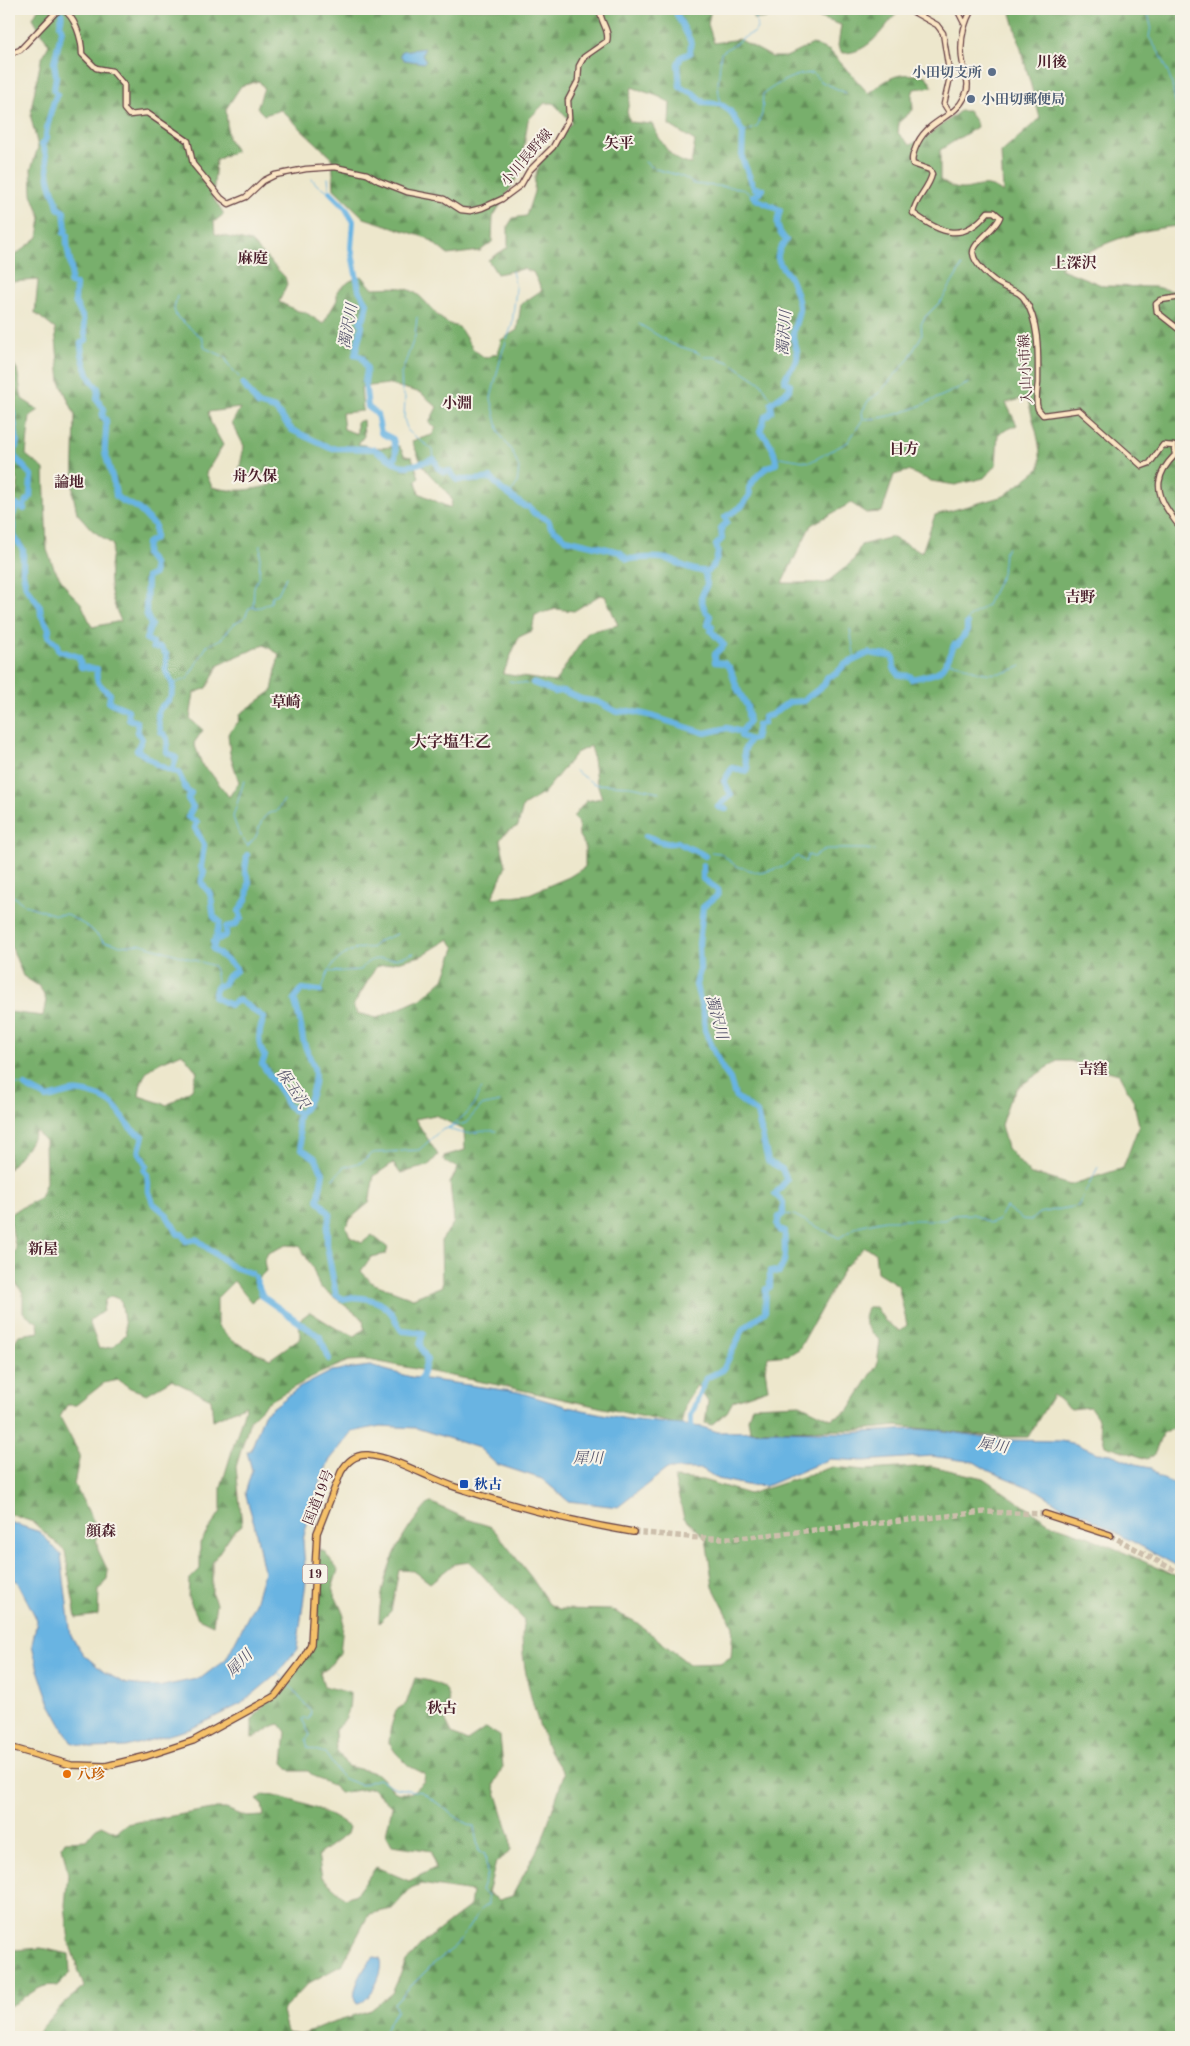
<svg xmlns="http://www.w3.org/2000/svg" width="1190" height="2046" font-family="'Old Standard TT','Noto Serif JP',serif">
<style>
.forest{fill:url(#forest-firs);stroke:#61674c;fill-rule:evenodd}
.water{fill:#69b4e2;stroke:#5a6a86}
.lines{fill:none;stroke-linecap:round;stroke-linejoin:round}
.stream{stroke:#69b4e2;stroke-width:1}
.river{stroke:#69b4e2;stroke-width:6}
.trunk-tunnel{stroke:#ccbfac;stroke-width:5.5;stroke-dasharray:5.5 3;stroke-linecap:butt}
.secondary-casing{stroke:#623d43;stroke-width:7}
.trunk-casing{stroke:#623d43;stroke-width:8}
.secondary{stroke:#fbe6c4;stroke-width:4.5}
.trunk{stroke:#f5c16b;stroke-width:5.5}
.service-dot{fill:#5c6f8a;stroke:#f7f3e8;stroke-width:2}
.transit-dot{fill:#1a4fb4;stroke:#f7f3e8;stroke-width:2}
.food-dot{fill:#e8710a;stroke:#f7f3e8;stroke-width:2}
.labels{text-anchor:middle;stroke-width:4;stroke-linejoin:round;paint-order:stroke}
.shield{fill:#f7f3e8;stroke:#7e5f64;stroke-width:1}
.shield-label{font-size:12px;font-weight:bold;fill:#4a1f2b}
.service-label{font-size:14px;font-weight:bold;fill:#4e5e75;stroke:#f7f3e8;text-anchor:end}
.street-label{font-size:14px;fill:#4a1f2b;stroke:#f7f3e8}
.transit-label{font-size:14px;font-weight:bold;fill:#164399;stroke:#f7f3e8;text-anchor:start}
.food-label{font-size:14px;font-weight:bold;fill:#c56008;stroke:#f7f3e8;text-anchor:start}
.neighbourhood-label{font-size:15px;font-weight:bold;fill:#4a1f2b;stroke:#f7f3e8}
.water-label{font-size:15px;font-style:italic;fill:#55536b;stroke:#f7f3e8}
.quarter-label{font-size:16px;font-weight:bold;fill:#4a1f2b;stroke:#f7f3e8}
</style>
<defs>
<pattern id="forest-firs" width="22" height="20" patternUnits="userSpaceOnUse" patternTransform="scale(1.25)"><rect width="22" height="20" fill="#78af6c"/><path d="M5 1l3.5 6h-7zM16 11l3.5 6h-7z" fill="#648e59"/></pattern>
</defs>
<rect width="100%" height="100%" fill="#f7f3e8"/>
<filter id="ink" filterUnits="userSpaceOnUse"><feTurbulence type="fractalNoise" baseFrequency=".02" numOctaves="2"/><feDisplacementMap in="SourceGraphic" scale="10" xChannelSelector="R" yChannelSelector="G"/><feConvolveMatrix kernelMatrix="1 2 1 2 8 2 1 2 1" color-interpolation-filters="sRGB"/></filter>
<filter id="wash" filterUnits="userSpaceOnUse"><feTurbulence type="fractalNoise" baseFrequency=".0096" numOctaves="4" result="noise"/><feDisplacementMap in="SourceGraphic" scale="20" xChannelSelector="R" yChannelSelector="G"/><feGaussianBlur stdDeviation="1.12" result="paint"/><feColorMatrix in="noise" values="0 0 0 0 0 0 0 0 0 0 0 0 0 0 0 0 0 1.4 0 .05"/><feComposite in="paint" operator="in"/></filter>
<g filter="url(#wash)">
<rect width="100%" height="100%" fill="#ede7cc"/>
<path class="forest" d="M38 9H711L708 24 714 43 739 39 772 57H786L813 44 830 51 868 93C893 76 895 72 926 76L933 87 914 89 912 95 913 110 899 122 898 133 910 145 925 138 960 111H968L976 122 977 127 940 150V180C945 183 950 187 955 188 972 193 982 177 1003 193L1001 153 1040 118 1011 13 1016 9H1181V226C1138 228 1096 245 1059 268L1104 286 1155 287 1181 293V331L1176 335 1181 342V1425L1163 1433 1153 1456 1147 1459 1105 1445 1097 1417 1090 1407 1071 1409 1053 1395 1028 1437H1001L897 1426 860 1430 750 1431 748 1419 752 1406 800 1404 831 1419 848 1411 877 1365 880 1341C870 1330 858 1323 868 1307H876L885 1321 900 1331 907 1325 898 1285 877 1272 875 1252 864 1247 844 1268 799 1349 789 1355 768 1357 765 1369 768 1389 733 1401 727 1412 711 1425 705 1423 708 1401 697 1385 686 1402 681 1425 503 1386 369 1360 348 1361 316 1375 268 1402 250 1420 236 1467 242 1525 232 1533 212 1563V1594L216 1603 213 1625 198 1618 188 1597 189 1580 200 1569V1543L221 1511V1487L246 1405 213 1420 211 1399 171 1380 147 1394 130 1388 119 1380 104 1383 76 1405H67L60 1417 80 1455 74 1484 94 1522 98 1550 108 1571 107 1579 99 1590 98 1615 76 1618 65 1551 33 1522 9 1514V1346L14 1343 19 1335 39 1332 38 1323 23 1312V1293L9 1274V1257L16 1250 9 1214 40 1198 46 1182 45 1141 36 1131 29 1144 9 1169V1012L43 1016 46 1000 40 987 23 976 12 948 9 946V494L17 492 18 482 9 466V357L17 369 22 399 39 410 30 416 26 455 44 469 47 550 54 568 68 590 81 603 92 627 121 621C107 591 108 576 113 545L92 530 77 513 73 494 75 415 60 382 55 329 35 313 38 280 9 282V260L38 237 41 218 32 194 31 169 38 147 31 118 32 104 41 60 49 45 33 18ZM259 81 264 88 257 108 264 115 281 110 332 158 334 189 364 218 427 238 448 255 480 251 492 242 493 217 520 172 528 120 545 103H553L572 122 540 162 535 178 534 192 526 216 513 218 508 226V247L488 260 497 274 523 269 533 272 542 290 521 304 517 330 501 340 498 353 485 358 473 349 459 327C433 322 429 296 407 289 397 286 382 288 372 288L362 276 350 281 337 291V300L323 324 305 312 298 311 279 302 287 284 285 277 251 242 215 234 214 222 224 214 213 198 216 160 236 151 228 138 226 109 241 86ZM632 87C648 94 655 93 670 103L669 125 695 141 691 164C671 162 661 142 652 124L630 122 627 112ZM389 384 421 393 437 407 429 423 436 428 432 435 412 441C417 453 422 467 431 476 439 484 446 490 452 500L450 508 419 493 416 481 419 477 412 457 405 456 399 446 380 448 358 444 364 436 363 420 357 422V434L344 429 342 413 363 411 361 387ZM1021 399H1028C1033 424 1042 442 1040 468L1004 496 935 515 922 552 891 537 861 545 853 561 826 583H782L811 525 851 503 866 513 882 512 894 475 908 471 931 481 955 485 984 478 996 465 998 434 1017 425 1006 403ZM240 408 232 423 244 446 239 471 243 475 273 474 272 485C251 490 234 493 212 487L206 473 223 445 211 423 208 412ZM600 595 605 596 618 625 588 632 555 682 503 674 519 637 532 631 535 615 556 609 574 611ZM264 645 279 654 272 691 240 714 239 721 228 734 230 754 239 782 229 797 210 772 203 767 194 743 203 730 190 719 194 693 207 688 219 664ZM591 746 596 780 602 798 586 801 573 817 578 821 579 836 585 846V867L569 877 529 894 492 898 506 866 500 840 505 833 518 826 523 806 543 794 576 753ZM449 939 455 948 444 979 421 999 377 1018 357 1013 353 1006 376 967 421 956ZM182 1053 197 1072 192 1089 167 1105 139 1096C142 1065 156 1065 182 1053ZM1057 1061H1070L1119 1074 1133 1100 1139 1125 1123 1168 1070 1185 1042 1176 1031 1175 1007 1148 1001 1125 1009 1101 1017 1088ZM435 1115 464 1130 465 1150 444 1156V1161L458 1168 450 1183 454 1222 441 1241 442 1286 413 1298 372 1283 361 1271 371 1257 386 1254 388 1248 372 1235 362 1243 350 1237 346 1226 352 1217 369 1203 374 1176 393 1163 400 1173 428 1166 438 1155 415 1119ZM287 1245 300 1246 313 1269 319 1286 363 1319 364 1329 355 1336 334 1327 310 1312 299 1320 300 1338 270 1359 233 1341 217 1325V1298L234 1281 251 1302 260 1295 258 1279 266 1271 264 1261 268 1253ZM111 1296 121 1300 126 1334 113 1347 99 1349 89 1321 103 1311 105 1300Z
M753 9H897V13C881 31 868 54 842 53L838 46 841 25C826 20 811 14 795 13 781 13 767 20 753 19Z
M931 1466 983 1478 1051 1524 1087 1536 1181 1578V2037H198L192 2034 190 2037H34L64 2003 84 1987 69 1942 65 1905 68 1874 62 1846 65 1841 86 1840 95 1829 101 1825 116 1832 126 1824 212 1809H226L247 1817 264 1816 262 1804 257 1800 264 1794C295 1800 323 1808 349 1827L347 1834 318 1855 322 1877 345 1898 356 1894 376 1867 409 1881 435 1868 432 1851 392 1845 386 1834 392 1807 372 1788 340 1793C330 1780 319 1783 308 1771H291L283 1763 286 1732 280 1724C268 1726 263 1735 252 1738V1720L316 1639 320 1550 325 1552 338 1570 332 1589 344 1615 340 1653 328 1668 320 1673 324 1686 350 1693C350 1710 348 1719 335 1730L336 1749 347 1766 376 1773 397 1793H411L424 1781 425 1774 409 1766 396 1753 389 1743 390 1730 396 1710 406 1704 415 1678C444 1683 455 1689 445 1720L452 1734 467 1741 486 1728 500 1736 503 1767 494 1785 510 1836 511 1851 496 1862 488 1893 499 1900 512 1896 542 1841 564 1774C559 1765 552 1757 548 1748 535 1719 516 1650 524 1620L470 1562 454 1564 430 1583 414 1571 399 1570 391 1611 379 1623C380 1576 398 1536 430 1502L467 1519 492 1527 531 1577 549 1604 559 1609 611 1610 636 1622 689 1664 720 1663 731 1657 733 1626 713 1587 706 1538 684 1518 674 1478 703 1480 749 1494 832 1467 866 1470ZM421 1884 472 1892 470 1906 425 1941 406 1962 392 1993 371 2010 329 2023 302 2034 287 2032 282 2011 309 1983 342 1965 369 1914 392 1909 411 1888Z
M41 1948 69 1954 70 1973 57 1986C37 1982 27 2000 9 2006V1954L14 1950Z"/>
<path class="water" d="M425 48 422 54 426 61 424 63 404 60 400 55 402 51Z
M370 1366 411 1377 518 1392 568 1407 627 1419 702 1427 718 1432 786 1431 849 1433 915 1429 944 1431 1005 1440 1061 1441 1076 1444 1097 1453 1111 1454 1135 1464 1151 1467 1158 1477 1181 1486V1568L1093 1520 1087 1515 1063 1507 1038 1491 989 1471 974 1462 931 1456 864 1461 830 1459 766 1486 746 1485 718 1479 702 1469H667L618 1507 568 1501 542 1479 496 1464 479 1448 416 1428 380 1426 352 1432 329 1461 313 1500 303 1540 306 1582 297 1649 276 1675 241 1704 190 1729 126 1747 90 1748 71 1742 50 1704 38 1670 32 1645 37 1620 17 1581 9 1578V1522L40 1532 61 1555 71 1636 83 1654 104 1672 126 1684 158 1687 201 1678 226 1659 255 1603 264 1572 254 1523 245 1493 252 1470 247 1452 251 1450 264 1414 299 1388 332 1371Z
M374 1957 380 1958C387 1969 369 2004 357 2004 348 1994 365 1964 374 1957Z"/>
<g class="lines">
<path class="stream" d="M1147 9 1151 26 1149 37 1163 59 1172 84 1181 134
M720 104 718 84 721 53 748 35 754 33 757 28 755 13 759 12V9
M743 133 757 127 762 114 763 94C779 83 792 74 813 73L820 81 846 93
M645 162C660 176 680 170 693 184L741 188 753 196
M328 178 330 192
M312 179 317 185 329 191
M177 296 174 309 176 316 202 338 205 348 225 357 228 364 239 377
M417 317 415 336 401 374 402 391 405 397 404 419 408 431 433 450 434 459
M639 324 672 344 697 352 704 357H715L729 362 761 383 769 396 775 400
M242 382 243 384
M865 419C901 419 936 398 969 383
M776 459 780 457 810 462 848 442 863 419 862 412 868 401 880 392 908 360 922 335 921 324 925 317 942 300 962 266
M509 495 517 484 519 468 513 453 499 433 491 398 502 353 512 325 516 288 512 271
M253 607 254 587 259 575 261 545
M967 624 968 618 987 605 1002 574 1004 552 1008 547
M850 629 855 660
M947 663C957 661 964 666 973 670 988 676 1008 674 1021 666
M509 681 527 684
M532 683H533
M173 684 187 679 207 646 221 639 235 623 245 617 249 608 261 607 271 602 272 596 278 594 286 577
M575 771 594 784 631 786 660 792
M244 781 233 817 239 834 248 846
M248 845C251 842 255 839 256 836 261 826 261 812 276 812L284 800
M711 852 720 853 736 866 760 873 783 867 797 856 805 862 808 855 814 857 826 849H866L875 851
M247 855V853
M9 893 25 905 56 915 66 914 90 928 104 942 113 943 120 946 141 944 214 966 218 986
M328 972C337 957 353 946 371 948L379 941 397 934
M320 991 322 989 328 972 361 970C370 954 383 961 398 958 403 957 409 954 414 953
M9 1083 25 1086
M482 1089C477 1094 478 1096 475 1102 470 1113 457 1121 448 1128 468 1139 476 1129 496 1131
M333 1179 344 1167 362 1162 373 1153 419 1150 441 1130 466 1123 481 1106 500 1102
M783 1214 794 1215 839 1238 858 1226 885 1220H944L954 1215 973 1214 989 1223 998 1221 1006 1207 1022 1219 1031 1220 1039 1213 1078 1206 1098 1167
M278 1672 285 1680
M288 1684 311 1711 309 1719H302L310 1735 306 1740 308 1748 325 1753 342 1778 361 1785 378 1779 396 1788 422 1792 459 1819 474 1827 479 1852 485 1854 487 1874 481 1891 488 1896V1904L481 1909 456 1946 432 1965 394 2003 397 2010 380 2037"/>
<path class="river" d="M674 9 691 42 690 53 681 57 678 64 680 87 693 93 704 103 720 104 730 111 743 133 742 158 754 188 763 189 761 192 753 196 756 199 780 210C776 222 776 230 786 240 772 257 778 262 789 276 793 283 798 298 799 306 800 317 793 325 793 336 794 345 800 352 796 362 792 369 785 373 785 381L790 384 789 390 771 403 772 411 765 417 760 431C768 439 776 451 776 464 765 466 755 477 749 488L750 495 741 507 725 517 727 522 721 528 722 539 716 545C721 556 714 567 705 574
M62 14 60 25 62 30 54 62 56 76 54 90 57 94C53 102 45 131 46 140L42 144C49 156 46 170 50 183 52 192 57 198 58 208L64 212 66 229 64 233 67 235C65 251 75 268 70 283L76 285 75 302 83 318 86 340 81 343C81 356 88 381 98 388L97 399 104 409 102 416 106 420C107 429 104 447 105 453 108 464 116 486 116 496 122 503 130 503 137 508 144 513 147 520 155 525V538L147 543 146 555 153 563 154 574 147 577 146 613 151 625 146 639 153 643V647L161 648 166 654C167 659 165 666 166 670 167 677 174 681 173 689 169 712 151 698 161 732 170 738 167 742 167 752L176 758 172 771 178 772 187 791 191 793 188 799 193 807 188 817 197 822 195 828 204 845 201 867 204 872C197 889 208 884 211 897 213 904 212 911 214 917L220 922 213 949 236 968V971L228 976 223 985 217 986 214 997 230 1005 238 1000 242 1002 264 1018C259 1030 256 1045 265 1056L262 1064 283 1095 287 1105 299 1114 297 1122 302 1149 315 1158 323 1173 318 1200 330 1214 327 1230V1246L336 1295 343 1299C359 1295 382 1299 392 1314 396 1320 398 1326 402 1331L423 1333 420 1345 427 1360 419 1385
M330 192 345 207 353 221 351 248 354 264 359 290 367 303 364 318 360 320 362 326 355 355 362 357 367 369 365 382 368 407 377 414 381 433 393 439 396 451 394 462C405 471 422 462 434 459L438 468 444 472 449 471 457 480C468 480 481 480 491 478L501 489 524 506 529 507 534 513 548 520 551 527 566 539 620 552 627 559C640 559 652 556 666 559 679 562 689 571 703 571L705 574
M243 384 258 404 275 409 292 430 330 448 374 449 394 462
M9 406 12 409 17 441 14 456 31 475 30 497 25 503 24 509 17 505 12 517 14 536 23 550V573L26 587 40 606 41 615 49 629 48 636 57 644 58 650 79 657 81 667 97 669C95 683 100 685 110 694L109 702 128 710 129 719 137 722 138 733 142 739 137 750 158 765 172 771
M705 574 707 584 701 598 705 611 710 616 708 625 712 627 711 631 724 645 715 654V662L724 663 730 668 737 688 747 706 749 722 741 732V736L750 740C741 752 744 756 748 769L747 771 732 768 724 781 731 795 718 807 726 809
M533 683 555 692 563 691 581 699 598 702 617 712 629 711 648 715 705 733 727 728 741 732
M750 740 755 739 758 725 764 723V717L771 715 789 702 803 701 824 685 827 677 836 674 844 665 869 653C878 656 884 654 893 657L894 668 899 675 910 676 911 679C942 672 941 676 954 645L958 644 967 631V624
M646 836C657 840 667 846 678 842 683 847 697 850 705 856
M213 942 226 935V927L235 925 241 918 239 911 247 898 249 881 245 871 247 855
M25 1086 47 1098C55 1097 62 1094 70 1092 81 1090 102 1096 111 1103 124 1113 125 1130 143 1136L139 1151 146 1166 144 1171 147 1174 149 1192 153 1203 166 1214 178 1234H182L186 1241 196 1239 231 1266 251 1273
M299 1114C310 1105 317 1082 314 1068 311 1059 305 1049 303 1039 301 1025 299 1013 294 999L302 989 320 991
M255 1277 263 1297 320 1337 329 1359
M691 1435V1415L706 1378 723 1370 743 1329 765 1312 766 1289 770 1287V1271L779 1272C789 1257 783 1247 785 1231H780L777 1225 779 1217 783 1214V1202L775 1194 787 1180 782 1169 768 1161 757 1113 735 1096 730 1079 720 1065 705 1030 704 1015 696 985 700 969 699 943 703 907 718 895 717 889 703 879V865"/>
</g>
</g>
<g filter="url(#ink)">
<g class="lines">
<path class="trunk-tunnel" d="M633 1532 699 1538H739L985 1512 1045 1514
M1110 1535 1181 1574"/>
<g class="secondary-casing">
<path id="secondary" d="M908 9 937 25 943 33 950 77 944 104 949 112
M957 9 964 23
M972 9C963 25 959 45 963 64 966 77 971 85 964 98 954 119 926 119 915 149 913 154 911 159 913 164L930 170 932 174C929 189 915 198 913 213 941 234 963 243 988 212H994L1000 217C996 229 973 242 973 253 974 265 993 281 1003 286 1012 291 1020 291 1025 300 1040 323 1038 357 1038 383 1037 392 1035 401 1038 409L1043 415 1079 410 1142 466 1150 463 1163 445 1174 446 1175 455C1156 474 1154 490 1169 512 1173 517 1176 524 1181 527
M9 54 20 50 55 13 62 9C75 16 82 39 82 54L96 68 112 71 124 85V109L129 115 147 113 188 141 193 164 221 198 229 204 246 197 263 181 275 175 306 169 335 167 367 174 379 181 407 192 444 199 461 210 470 211 482 208 502 199 521 185 529 171 553 147 569 118 568 100 578 81 579 66 584 57 607 41C610 29 599 21 600 9
M1181 297 1161 300 1156 304 1157 312 1181 331"/>
</g>
<g class="trunk-casing">
<path id="trunk" d="M1045 1514 1110 1535
M1181 1574V1575
M9 1747 71 1765 106 1766 147 1756 193 1741 275 1696 302 1661 311 1644 317 1533 341 1472C347 1461 355 1454 368 1455 396 1458 428 1478 455 1487 513 1506 573 1522 633 1532"/>
</g>
<use href="#secondary" class="secondary"/>
<use href="#trunk" class="trunk"/>
</g>
</g>
<g class="service-dot">
<circle cx="992" cy="72" r="5"/>
<circle cx="971" cy="99" r="5"/>
</g>
<rect class="transit-dot" x="459" y="1479" width="10" height="10" rx="2.5"/>
<circle class="food-dot" cx="67" cy="1774" r="5"/>
<g class="labels">
<rect class="shield" x="302.5" y="1564.5" width="25" height="19" rx="4"/>
<g class="shield-label">
<text x="315" y="1578">19</text>
</g>
<g class="service-label">
<text x="982" y="77">小田切支所</text>
<text x="981" y="104" text-anchor="start">小田切郵便局</text>
</g>
<g class="street-label">
<text transform="translate(526 157) rotate(-49)" y="5">小川長野線</text>
<text transform="translate(1025 369) rotate(-93)" y="5">入山小市線</text>
<text transform="translate(318 1497) rotate(-68)" y="5">国道19号</text>
</g>
<g class="transit-label">
<text x="474" y="1489">秋古</text>
</g>
<g class="food-label">
<text x="77" y="1779">八珍</text>
</g>
<g class="neighbourhood-label">
<text x="1052" y="67">川後</text>
<text x="619" y="148">矢平</text>
<text x="253" y="263">麻庭</text>
<text x="1074" y="268">上深沢</text>
<text x="457" y="408">小淵</text>
<text x="904" y="454">日方</text>
<text x="255" y="481">舟久保</text>
<text x="69" y="487">論地</text>
<text x="1080" y="602">吉野</text>
<text x="286" y="707">草崎</text>
<text x="1093" y="1074">吉窪</text>
<text x="43" y="1254">新屋</text>
<text x="101" y="1536">顔森</text>
<text x="442" y="1713">秋古</text>
</g>
<g class="water-label">
<text transform="translate(348 326) rotate(-80)" y="5">濁沢川</text>
<text transform="translate(784 333) rotate(-86)" y="5">濁沢川</text>
<text transform="translate(717 1017) rotate(75)" y="5">濁沢川</text>
<text transform="translate(293 1088) rotate(56)" y="5">保玉沢</text>
<text transform="translate(993 1445) rotate(10)" y="5">犀川</text>
<text x="588" y="1463">犀川</text>
<text transform="translate(239 1663) rotate(-45)" y="5">犀川</text>
</g>
<g class="quarter-label">
<text x="451" y="747">大字塩生乙</text>
</g>
</g>
<rect width="1190" height="2046" fill="none" stroke="#f7f3e8" stroke-width="30"/>
</svg>
